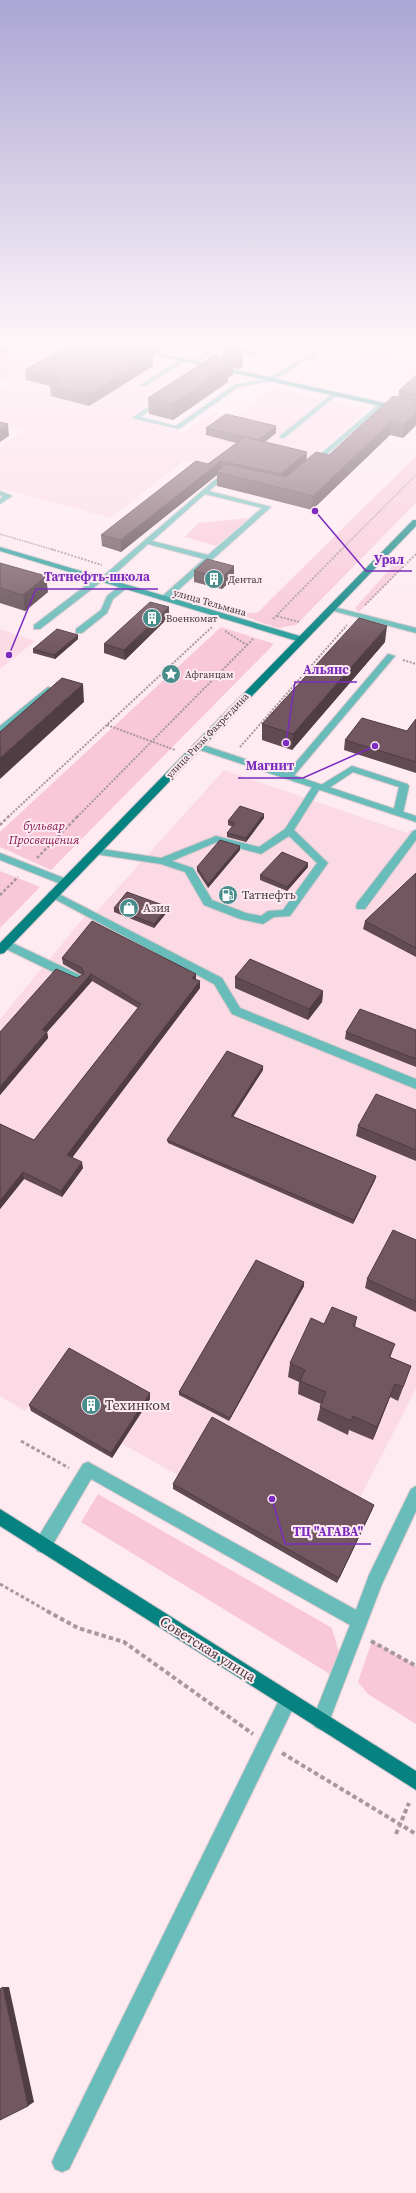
<svg xmlns="http://www.w3.org/2000/svg" width="416" height="2193" font-family="'Source Serif 4',serif">
<style>
.built{fill:#fbdae5}
.green{fill:#f8c7d8}
.lines{fill:none;stroke-linecap:round;stroke-linejoin:round}
.lane-casing{stroke:#d8c6cc;stroke-width:2}
.street-casing{stroke:#d8c6cc;stroke-width:2}
.secondary-casing{stroke:#d8c6cc;stroke-width:2}
.primary-casing{stroke:#d8c6cc;stroke-width:2}
.path-far4{stroke:#a8989d;stroke-width:1.5;stroke-dasharray:1.5 1;stroke-linecap:butt}
.path-far3{stroke:#a8989d;stroke-width:2;stroke-dasharray:2 1.5;stroke-linecap:butt}
.path-far2{stroke:#a8989d;stroke-width:2.5;stroke-dasharray:3 2;stroke-linecap:butt}
.path-far1{stroke:#a8989d;stroke-width:3;stroke-dasharray:3.5 2.5;stroke-linecap:butt}
.path{stroke:#a8989d;stroke-width:4;stroke-dasharray:4.5 3;stroke-linecap:butt}
.lane{fill:#68bcb9;fill-rule:evenodd}
.street{fill:#68bcb9;fill-rule:evenodd}
.secondary{fill:#269d9a;fill-rule:evenodd}
.primary{fill:#068381;fill-rule:evenodd}
.wall{fill:#624a53}
.shaded-wall{fill:#503c43}
.building{fill:#725660;stroke:#503c43}
.labels{text-anchor:middle;stroke-width:4;stroke-linejoin:round;paint-order:stroke}
.far-poi-label{font-size:10px;fill:#413539;stroke:#feeaf1;text-anchor:start}
.far-street-label{font-size:10px;fill:#413539;stroke:#feeaf1}
.park-label{font-size:12px;font-style:italic;fill:#891a53;stroke:#feeaf1}
.poi-label{font-size:12px;fill:#413539;stroke:#feeaf1;text-anchor:start}
.near-poi-label{font-size:14px;fill:#413539;stroke:#feeaf1;text-anchor:start}
.near-street-label{font-size:14px;fill:#413539;stroke:#feeaf1}
.leader{fill:none;stroke:#7b2cbf;stroke-width:1.5}
.callout-dot{fill:#7b2cbf;stroke:#feeaf1;stroke-width:1.5}
.callout-label{font-size:13px;text-anchor:middle;font-weight:bold;fill:#7b2cbf;stroke:#feeaf1;stroke-width:4;stroke-linejoin:round;paint-order:stroke}
</style>
<rect width="100%" height="100%" fill="#feeaf1"/>
<path class="built" d="M74 344 200 370 127 418 183 433 213 412 235 417 274 388 368 409 279 485 183 461 111 518 0 488V447L25 431 0 423V390Z
M0 629 35 641 0 669Z
M224 770 407 833 409 830 416 832V1388L328 1561 37 1395 25 1411 0 1396V1019L85 916 90 919Z"/>
<path class="green" d="M0 344H65L0 381Z
M369 344H371L399 350 385 362 355 356Z
M416 456V503L296 625 278 628 232 612 257 613Z
M249 518 216 546 185 537 198 523Z
M396 562 406 564 359 612 355 608Z
M221 627 274 644 51 870 0 847V832Z
M0 871 40 887 0 928Z
M98 1494 332 1628 340 1656 330 1674 81 1522Z
M372 1641 416 1666V1724L368 1694 358 1682Z"/>
<g class="lines">
<g class="lane-casing">
<path id="lane" d="M219 344 259 352 262 354 259 356 220 348 195 364 190 363Z
M322 344H329L314 356 271 381 238 387 179 429 132 418 162 398 164 401 140 417 176 426 234 385 267 379 310 354Z
M180 360 185 361 145 386 140 385Z
M332 394 337 395 284 438H280V436Z
M379 404 384 405 314 465H310V463Z
M224 472 233 476 230 478 225 477 209 491 271 507 166 601 159 599 204 559 148 544 106 582H101L40 629H34V625L97 577H102ZM205 494 262 508 208 555 152 541Z
M0 491 12 496 0 504V499L3 496 0 495Z
M121 585 128 587 113 599 107 613 82 633H76V629L101 610 107 596Z
M330 606 416 628V633L330 610Z
M388 654 395 656 292 778H286V774Z
M48 687 51 688V692L0 734V726Z
M352 766 407 784 409 786 403 813 398 816 393 813 399 787 353 772 326 790H319L294 830 328 863 290 916 274 917 263 924 240 919 204 905 185 872 161 864 95 854 90 851 95 848 161 858 216 836 259 847 285 829 314 784 321 785ZM289 836 317 863 283 910 268 911 261 916 246 913 212 900 193 868 172 861 217 842 261 854Z
M416 830V840L365 909H357L356 906 357 903 413 831Z
M0 853 69 880 70 882 69 884H61L0 860Z
M53 891 222 978 240 1008 416 1079V1089L232 1014 214 984 49 896 48 894 49 892Z
M6 940 82 976 84 979 78 983 74 982 2 947 1 944Z
M88 1462 356 1610 369 1575 411 1489 416 1486V1511L382 1584 327 1727 321 1730 315 1727 312 1721 350 1625 91 1479 49 1551 43 1553 37 1551 35 1545 37 1539 83 1464Z
M288 1691 294 1694 297 1700 294 1706 69 2169 62 2172 55 2169 52 2162 55 2155 282 1694Z"/>
</g>
<g class="street-casing">
<path id="street" d="M197 743 416 816V822L194 748V744Z"/>
</g>
<g class="secondary-casing">
<path id="secondary" d="M106 344H118L416 410V414Z
M0 547 303 637 304 639 297 641 0 551Z"/>
</g>
<g class="primary-casing">
<path id="primary" d="M413 520H416V526L4 953 0 954V943Z
M0 1509 416 1771V1790L0 1526Z"/>
</g>
<path class="path-far4" d="M189 344 194 350
M0 534 54 550
M341 550 416 475"/>
<path class="path-far3" d="M51 549 102 565
M365 605 416 554
M277 616 299 622
M273 619 342 549
M225 631 247 645
M403 660 416 664
M107 725 175 750
M240 747 347 625
M8 817 213 626
M77 817 254 638"/>
<path class="path-far2" d="M0 825 9 816
M37 858 78 816
M0 895 18 877"/>
<path class="path-far1" d="M21 1441 69 1468
M0 1584 49 1612"/>
<path class="path" d="M47 1611 78 1628 124 1642 253 1734
M371 1641 416 1666
M282 1753 416 1834
M396 1834 409 1803"/>
<use href="#lane" class="lane"/>
<use href="#street" class="street"/>
<use href="#secondary" class="secondary"/>
<use href="#primary" class="primary"/>
</g>
<path class="wall" d="M70 344H174L161 352 154 350V356L153 358V366L89 406 51 396 50 386 26 380 25 370Z
M222 351 243 353V367L239 369 233 368V374L228 378V382L173 420 149 414 148 398 222 356Z
M416 375V425L403 438 390 435 312 510 217 486V475L121 552 102 546 101 535 208 464 236 443 206 435V428L276 433 265 442 307 459 329 455 398 398 399 391Z
M0 563 48 592 25 611 0 603Z
M194 571 234 577 222 589 194 582Z
M169 617 125 660 104 653V644Z
M78 639 55 659 33 653V649Z
M385 642 292 750 262 740V724Z
M416 719V773L344 750 345 740 407 731Z
M264 818 246 842 227 837V833L233 827 228 825V821Z
M240 850 208 888 197 871V867Z
M308 867 287 891 260 880V875Z
M416 873V957L363 929 365 921Z
M114 908 168 911 154 928 114 912Z
M62 958 196 974V980L200 988 72 1157 83 1168 62 1197 24 1179 0 1209V1124L34 1140 138 1008 92 981 47 1032 48 1038 0 1095V1032L77 978 82 975 63 964Z
M235 977 323 991 322 1002 308 1020 235 988Z
M416 1030V1067L345 1039 346 1032Z
M263 1070 233 1116 376 1176 375 1180 353 1224 168 1143 167 1140Z
M416 1110V1161L356 1136 358 1126Z
M416 1240V1312L365 1288 367 1279Z
M304 1282V1286L229 1421 179 1395V1392Z
M324 1324 355 1327 390 1357 411 1366 406 1380 398 1401 390 1397 373 1440 349 1430 348 1435 317 1420 321 1404 298 1394 299 1382 288 1377 290 1363Z
M150 1399 112 1458 31 1411 29 1405Z
M173 1484 372 1510 337 1583 173 1489Z"/>
<path class="shaded-wall" d="M8 344H21L0 355V348Z
M161 344H174L161 352Z
M154 346V356L153 358V366L89 406 88 395 143 353Z
M243 353V367L239 369 240 355Z
M233 359V374L228 378V382L173 420 172 404Z
M416 413V425L403 438 404 424Z
M392 421 390 435 312 510 313 496Z
M8 424 9 436 0 442V429Z
M276 426V433L257 448V441Z
M307 452 306 464 281 485V474Z
M221 461V472H217V475L121 552V540Z
M234 566V577L222 589V578Z
M46 576 48 592 25 611 23 595Z
M169 607V617L125 660 124 650Z
M387 626 385 642 292 750 293 734Z
M78 635V639L55 659 54 655Z
M83 684 84 702 0 779V758Z
M264 814V818L246 842V838Z
M240 846V850L208 888V884Z
M308 863V867L287 891V887Z
M168 907V911L154 928V924Z
M91 974 92 981 47 1032 48 1038 0 1095V1087L42 1030Z
M196 974V981L192 978Z
M200 981V988L69 1162 67 1155Z
M323 991 322 1002 308 1020 309 1009Z
M263 1066V1070L231 1120V1116Z
M82 1162 83 1168 62 1197 61 1191Z
M23 1172 24 1179 0 1209V1201Z
M376 1176 375 1180 353 1224 354 1220Z
M304 1282V1286L229 1421 230 1418Z
M357 1317 354 1332 353 1326Z
M395 1344 390 1358 389 1357Z
M395 1384 390 1397 373 1440 377 1427Z
M150 1393V1399L112 1458 111 1453Z
M374 1505 372 1510 337 1583 339 1578Z
M3 1987H9L34 2102 28 2106Z"/>
<path class="building" d="M0 344H8L0 348Z
M70 344H147L154 346 143 353 153 355 88 395 50 386 62 379 25 370Z
M233 344H237L243 353 240 355 222 351Z
M215 355 233 359 224 365 228 366 172 404 148 398Z
M416 375V395L399 391Z
M393 396 416 401V413L404 424 392 421 313 496 217 472 226 464 286 477 316 452 329 455Z
M226 414 276 426 258 440 245 437H244L206 428Z
M0 422 8 424 0 429Z
M245 437 307 452 281 474 221 461 121 540 101 535 196 461 208 464Z
M207 559 234 566 222 578 194 571Z
M0 563 46 576 23 595 0 588Z
M150 602 169 607 124 650 104 644Z
M359 618 387 626 293 734 262 724Z
M57 629 78 635 54 655 33 649Z
M62 678 83 684 0 758V732Z
M362 718 407 731 416 719V762L345 740Z
M240 806 264 814 246 838 227 833 235 823 228 821Z
M220 840 240 846 208 884 197 867Z
M282 852 308 863 287 887 260 875Z
M416 873V948L365 921Z
M127 892 168 907 154 924 114 908Z
M92 921 196 974 192 978 200 981 67 1155 82 1162 61 1191 23 1172 0 1201V1124L34 1140 141 1004 91 974 42 1030 47 1032 0 1087V1032L56 969 77 978 84 974 82 968 62 958Z
M250 959 323 991 309 1009 235 977Z
M360 1009 416 1030V1059L346 1032Z
M227 1051 263 1066 231 1116 376 1176 354 1220 167 1140Z
M376 1094 416 1110V1150L358 1126Z
M393 1230 416 1240V1302L367 1279Z
M256 1260 304 1282 230 1418 179 1392Z
M332 1307 357 1317 353 1326 395 1344 389 1357 411 1366 403 1387 395 1384 377 1427 353 1416 351 1421 320 1407 326 1392 300 1381 305 1370 290 1363 311 1318 324 1324Z
M69 1348 150 1393 111 1453 29 1405Z
M212 1417 374 1505 339 1578 173 1484Z
M3 1987 28 2106 0 2120V1989Z"/>
<linearGradient id="sky" x2="0" y2="1"><stop stop-color="#aba6d4"/><stop offset="0.53" stop-color="#fff6f9"/><stop offset="1" stop-color="#fff6f9" stop-opacity="0"/></linearGradient>
<rect width="416" height="651" fill="url(#sky)"/>
<defs>
<g id="building-disc" transform="scale(1)"><circle r="9.5" fill="#468d8b" stroke="#feeaf1"/><path d="M-4-6H4V6H1V3H-1V6H-4ZM-2.5-4.3h1.7v1.8h-1.7ZM.8-4.3h1.7v1.8H.8ZM-2.5-1h1.7V.8h-1.7ZM.8-1h1.7V.8H.8Z" fill="#fff"/></g>
<g id="sight-disc" transform="scale(1)"><circle r="9.5" fill="#468d8b" stroke="#feeaf1"/><path d="M0-6L1.8-2.2L6-1.7L2.9 1.2L3.7 5.4L0 3.3L-3.7 5.4L-2.9 1.2L-6-1.7L-1.8-2.2Z" fill="#fff"/></g>
<g id="fuel-disc" transform="scale(1)"><circle r="9.5" fill="#468d8b" stroke="#feeaf1"/><path d="M-5.5-6h7V0h2V4h1.3V-2.5L3-4.5l.8-.8L6-3V5H2.5V1h-1V6h-7ZM-4.2-4.7v3.2H.2V-4.7Z" fill="#fff"/></g>
<g id="shop-disc" transform="scale(1)"><circle r="9.5" fill="#468d8b" stroke="#feeaf1"/><path d="M-5-2.5h2.3a2.7 3.5 0 0 1 5.4 0H5L5.5 6h-11ZM-1.5-2.5h3a1.5 2.3 0 0 0-3 0Z" fill="#fff"/></g>
</defs>
<g fill-rule="evenodd">
<use href="#building-disc" x="214" y="579"/>
<use href="#building-disc" x="152" y="618"/>
<use href="#sight-disc" x="171" y="674"/>
<use href="#fuel-disc" x="228" y="895"/>
<use href="#shop-disc" x="129" y="908"/>
<use href="#building-disc" x="91" y="1405"/>
</g>
<g class="labels">
<g class="far-poi-label">
<text x="228" y="583">Дентал</text>
<text x="166" y="622">Военкомат</text>
<text x="185" y="678">Афганцам</text>
</g>
<g class="far-street-label">
<text transform="translate(210 602) rotate(16)" y="4">улица Тельмана</text>
<text transform="translate(207 735) rotate(-46)" y="4">улица Ризы Фахретдина</text>
</g>
<g class="park-label">
<text x="44" y="830">бульвар<tspan x="44" dy="14">Просвещения</tspan></text>
</g>
<g class="poi-label">
<text x="242" y="899">Татнефть</text>
<text x="143" y="912">Азия</text>
</g>
<g class="near-poi-label">
<text x="105" y="1410">Техинком</text>
</g>
<g class="near-street-label">
<text transform="translate(208 1649) rotate(32)" y="5">Советская улица</text>
</g>
</g>
<path class="leader" d="M315 511L366 571H412M9 655L36 589H158M286 743L295 682H357M375 746L303 778H238M272 1499L285 1544H371"/>
<g class="callout-dot">
<circle cx="315" cy="511" r="4"/>
<circle cx="9" cy="655" r="4"/>
<circle cx="286" cy="743" r="4"/>
<circle cx="375" cy="746" r="4"/>
<circle cx="272" cy="1499" r="4"/>
</g>
<g class="callout-label">
<text x="389" y="564">Урал</text>
<text x="97" y="581">Татнефть-школа</text>
<text x="326" y="674">Альянс</text>
<text x="270" y="770">Магнит</text>
<text x="328" y="1536">ТЦ "АГАВА"</text>
</g>
</svg>
